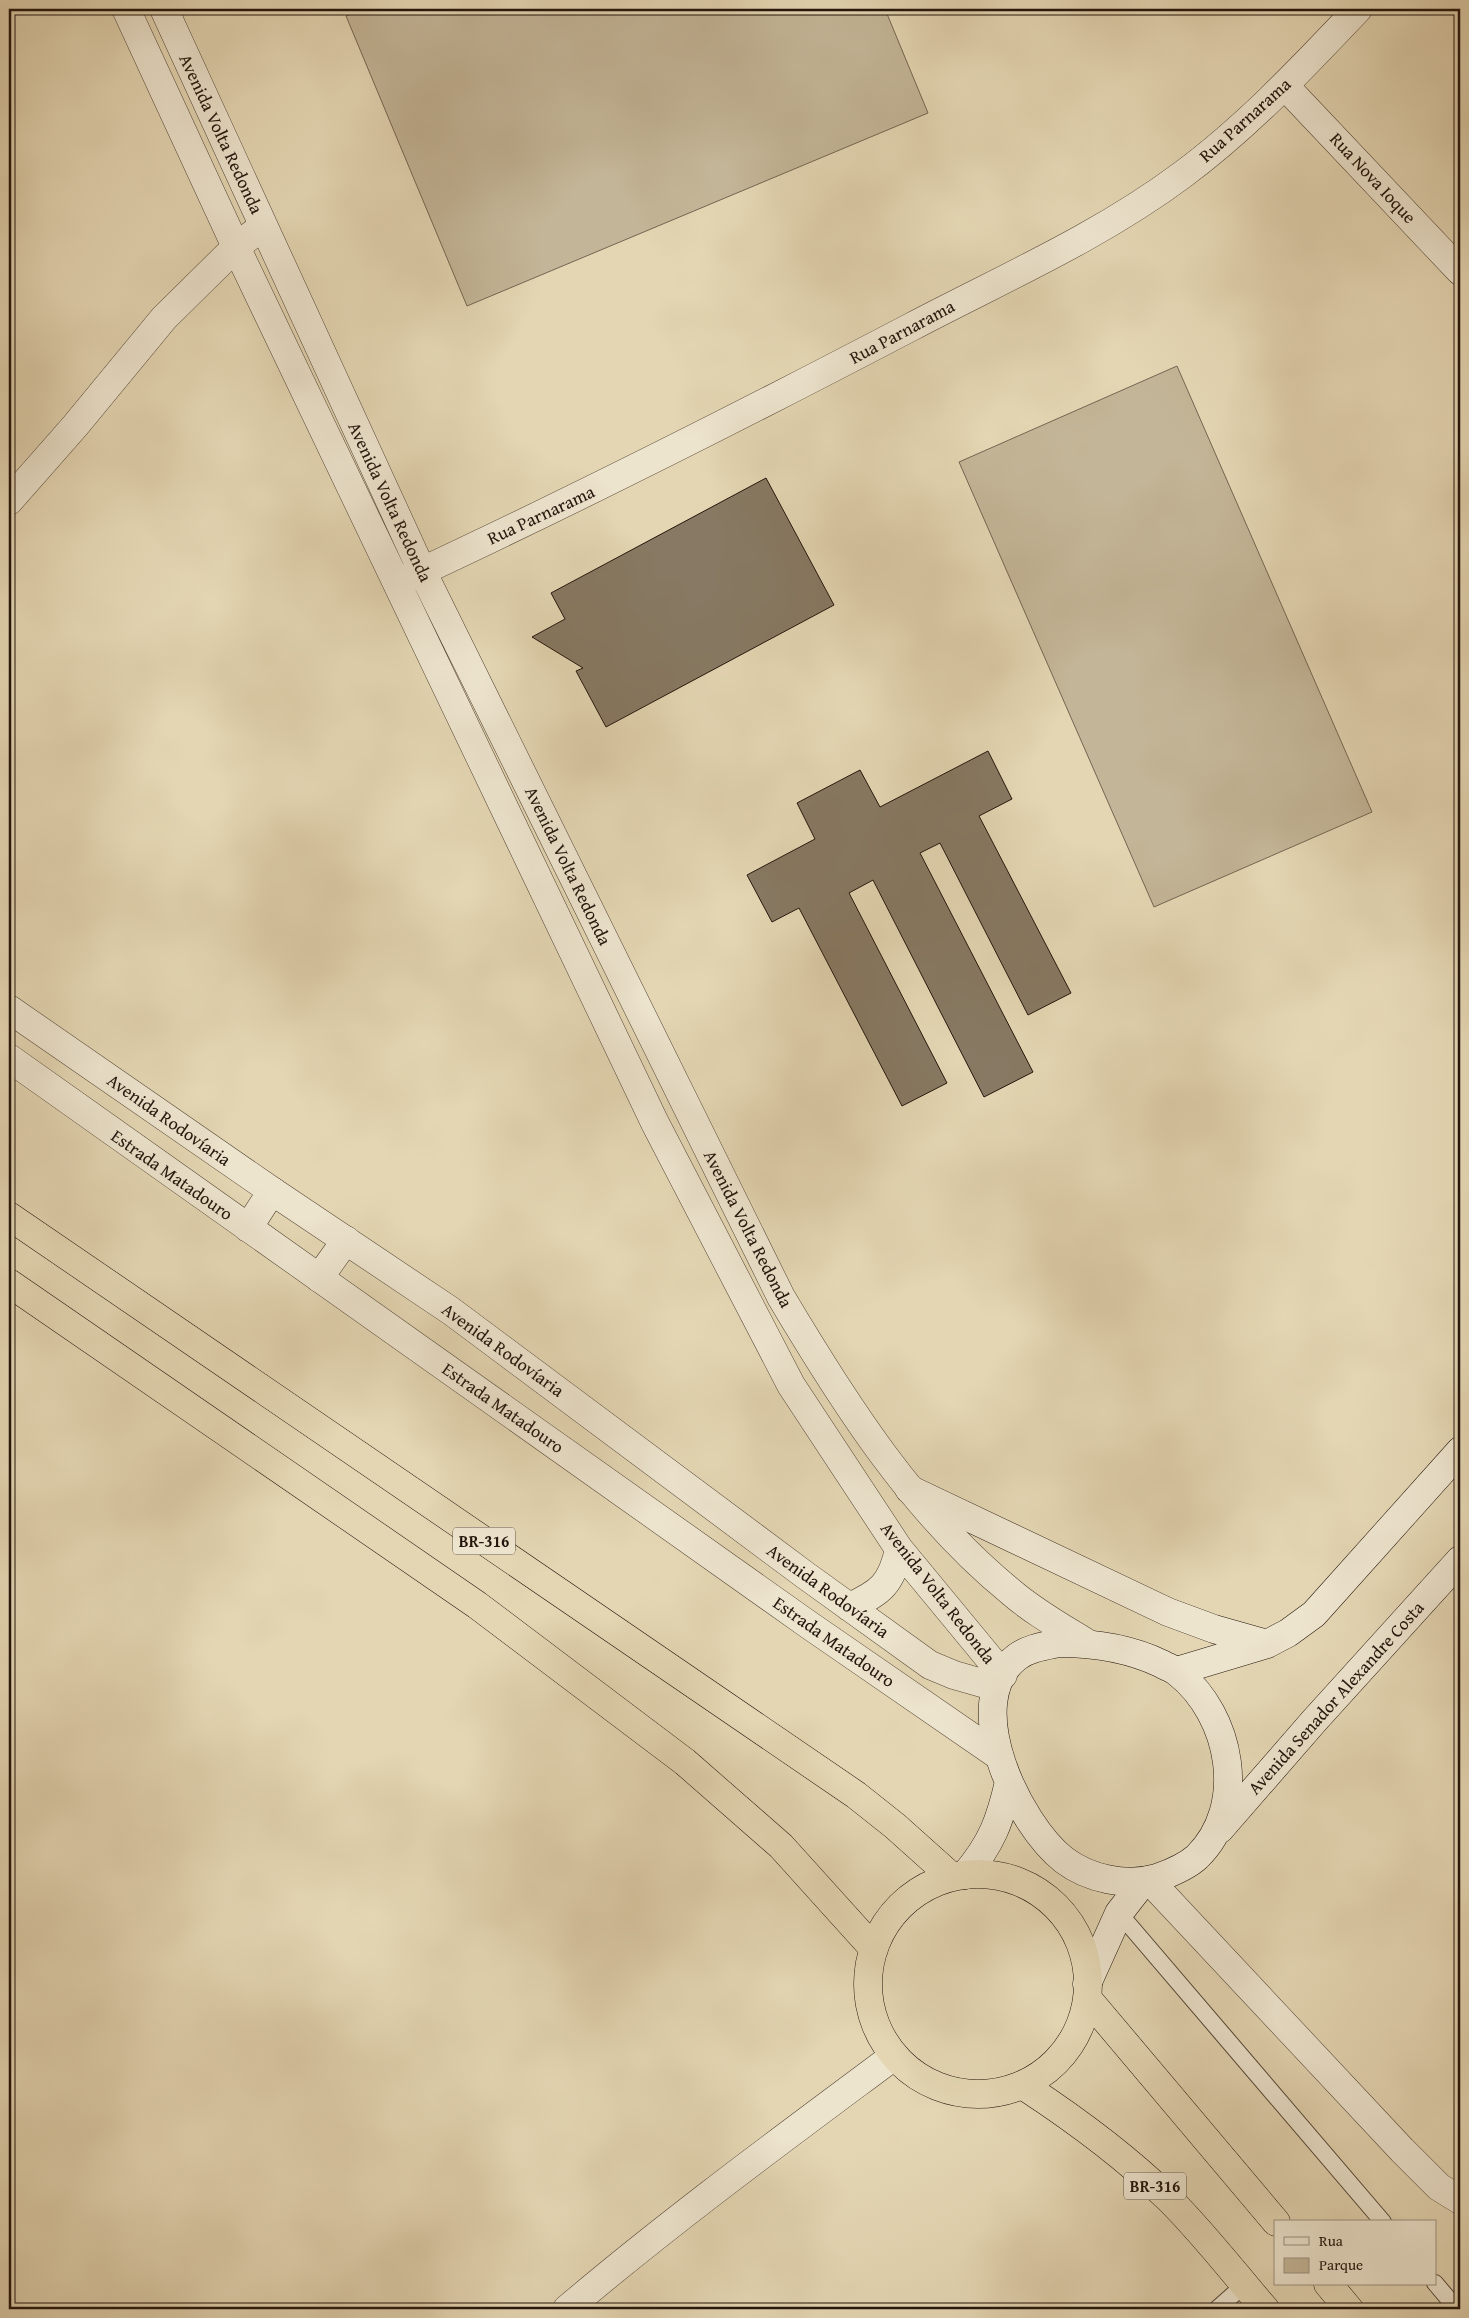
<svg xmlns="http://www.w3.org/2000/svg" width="1469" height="2318" font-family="'Gentium Book Plus',serif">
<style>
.green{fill:#c3b597;stroke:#736552}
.building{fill:#877963;stroke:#23150c}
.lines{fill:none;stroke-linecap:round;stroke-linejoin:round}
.service-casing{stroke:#534536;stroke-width:18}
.minor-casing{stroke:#534536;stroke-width:29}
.tertiary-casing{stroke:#534536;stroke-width:29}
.secondary-casing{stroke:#23150c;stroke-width:29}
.trunk-casing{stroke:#23150c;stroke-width:29}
.service{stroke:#ede4ce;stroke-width:16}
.minor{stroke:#ede4ce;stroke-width:28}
.tertiary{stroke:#ede4ce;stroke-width:28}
.secondary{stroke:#ede4ce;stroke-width:28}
.trunk{stroke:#e4d6b3;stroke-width:28}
.labels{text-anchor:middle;stroke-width:4.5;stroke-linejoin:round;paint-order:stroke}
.shield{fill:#ede4ce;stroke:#605346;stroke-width:1}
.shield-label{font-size:16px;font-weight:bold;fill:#23150c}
.street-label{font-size:18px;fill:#23150c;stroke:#ede4ce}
</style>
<rect width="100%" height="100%" fill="#e4d6b3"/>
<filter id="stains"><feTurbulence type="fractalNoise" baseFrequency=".004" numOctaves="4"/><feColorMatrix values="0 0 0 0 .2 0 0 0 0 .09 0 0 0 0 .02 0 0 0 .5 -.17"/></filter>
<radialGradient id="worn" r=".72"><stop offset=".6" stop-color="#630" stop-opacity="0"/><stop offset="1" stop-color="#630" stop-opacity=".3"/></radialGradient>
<path class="green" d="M363 9H885L928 113 467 306 346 16Z
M1177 366 1372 812 1154 907 959 462Z"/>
<path class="building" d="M766 478 834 605 606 727 576 671 583 668 532 637 565 619 551 593Z
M988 751 1012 799 979 816 1071 993 1028 1015 940 843 920 853 1033 1072 984 1097 873 880 849 893 947 1083 902 1106 799 908 772 922 747 875 815 839 797 803 860 770 880 807Z"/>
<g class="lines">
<g class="service-casing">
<path id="service" d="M1119 1913 1383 2222
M1435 2283 1457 2309
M1217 2309 1244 2285"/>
</g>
<g class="minor-casing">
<path id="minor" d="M1285 86 1460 271
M9 501 75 426 164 318 236 247 263 226
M401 581C573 501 743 415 911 327 1002 279 1099 237 1182 175 1247 127 1303 67 1358 9
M248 1228 272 1191
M319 1278 346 1240
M1149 1880 1402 2150 1439 2187 1460 2200
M567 2309C672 2220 784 2138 894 2056"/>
</g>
<g class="tertiary-casing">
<path id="tertiary" d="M126 9 236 247 655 1123 791 1385 899 1549 1003 1675
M164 9 422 571 781 1297C844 1403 914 1513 1011 1592 1034 1612 1061 1627 1087 1643
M9 1009 272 1191 451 1311 805 1575 930 1665 954 1675 996 1687
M9 1058 809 1625 999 1756
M849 1607C881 1593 892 1583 899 1549"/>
</g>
<g class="secondary-casing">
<path id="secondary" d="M909 1489 1168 1612 1214 1629 1267 1644
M1059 1643C1096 1643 1129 1648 1162 1664 1167 1667 1174 1669 1178 1673 1231 1715 1249 1806 1197 1857 1186 1867 1171 1873 1157 1878 1127 1887 1089 1879 1064 1860 1019 1825 958 1702 1017 1657 1029 1648 1045 1646 1059 1643Z
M1177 1671 1267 1644 1288 1633 1314 1614 1460 1451
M1220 1829 1314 1721 1460 1560
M965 1875C992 1843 1000 1821 1009 1782
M1087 1984 1119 1913 1144 1881"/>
</g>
<g class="trunk-casing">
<path id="trunk" d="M9 1216 856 1795 895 1826 952 1877
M9 1283 477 1605 685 1762 781 1846 874 1949
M868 1984a110 110 0 1 1 220 0a110 110 0 1 1-220 0Z
M1088 1999 1276 2222
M1024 2086C1076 2120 1125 2156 1170 2200 1204 2234 1234 2273 1265 2309
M1328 2284 1349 2309"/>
</g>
<use href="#service" class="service"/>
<use href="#minor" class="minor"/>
<use href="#tertiary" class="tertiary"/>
<use href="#secondary" class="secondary"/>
<use href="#trunk" class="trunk"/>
</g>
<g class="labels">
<g class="shield">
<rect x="453" y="1527.5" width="62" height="27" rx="4"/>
<rect x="1124" y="2172.5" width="62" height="27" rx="4"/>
</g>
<g class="shield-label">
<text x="484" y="1547">BR-316</text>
<text x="1155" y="2192">BR-316</text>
</g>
<g class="street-label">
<text transform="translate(1245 120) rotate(-42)" y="6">Rua Parnarama</text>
<text transform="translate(221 134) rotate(65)" y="6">Avenida Volta Redonda</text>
<text transform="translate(1373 178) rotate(47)" y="6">Rua Nova Ioque</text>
<text transform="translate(902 332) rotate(-28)" y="6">Rua Parnarama</text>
<text transform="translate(390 502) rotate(65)" y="6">Avenida Volta Redonda</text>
<text transform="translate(541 515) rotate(-25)" y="6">Rua Parnarama</text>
<text transform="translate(568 866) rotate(64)" y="6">Avenida Volta Redonda</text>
<text transform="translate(169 1120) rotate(35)" y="6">Avenida Rodovíaria</text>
<text transform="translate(172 1175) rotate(35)" y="6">Estrada Matadouro</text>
<text transform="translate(748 1229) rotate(63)" y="6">Avenida Volta Redonda</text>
<text transform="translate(503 1350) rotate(36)" y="6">Avenida Rodovíaria</text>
<text transform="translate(503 1408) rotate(35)" y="6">Estrada Matadouro</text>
<text transform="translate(828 1591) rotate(36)" y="6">Avenida Rodovíaria</text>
<text transform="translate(938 1593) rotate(52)" y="6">Avenida Volta Redonda</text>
<text transform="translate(834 1642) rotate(35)" y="6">Estrada Matadouro</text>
<text transform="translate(1336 1698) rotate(-48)" y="6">Avenida Senador Alexandre Costa</text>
</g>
</g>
<rect width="1469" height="2318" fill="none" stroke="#e4d6b3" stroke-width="30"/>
<rect x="10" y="10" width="1449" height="2298" fill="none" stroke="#23150c" stroke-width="2.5"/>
<rect x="15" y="15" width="1439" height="2288" fill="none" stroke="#23150c"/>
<rect x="1274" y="2220" width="162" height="65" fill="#ede4ce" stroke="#9c9180"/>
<rect x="1284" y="2237" width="25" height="8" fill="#ede4ce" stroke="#9c9180"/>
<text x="1319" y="2246" font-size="15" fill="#23150c">Rua</text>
<rect x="1284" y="2258" width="25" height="15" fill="#c3b597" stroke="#9c9180"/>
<text x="1319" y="2270" font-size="15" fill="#23150c">Parque</text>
<rect width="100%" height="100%" filter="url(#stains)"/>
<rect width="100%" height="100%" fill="url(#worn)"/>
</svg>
